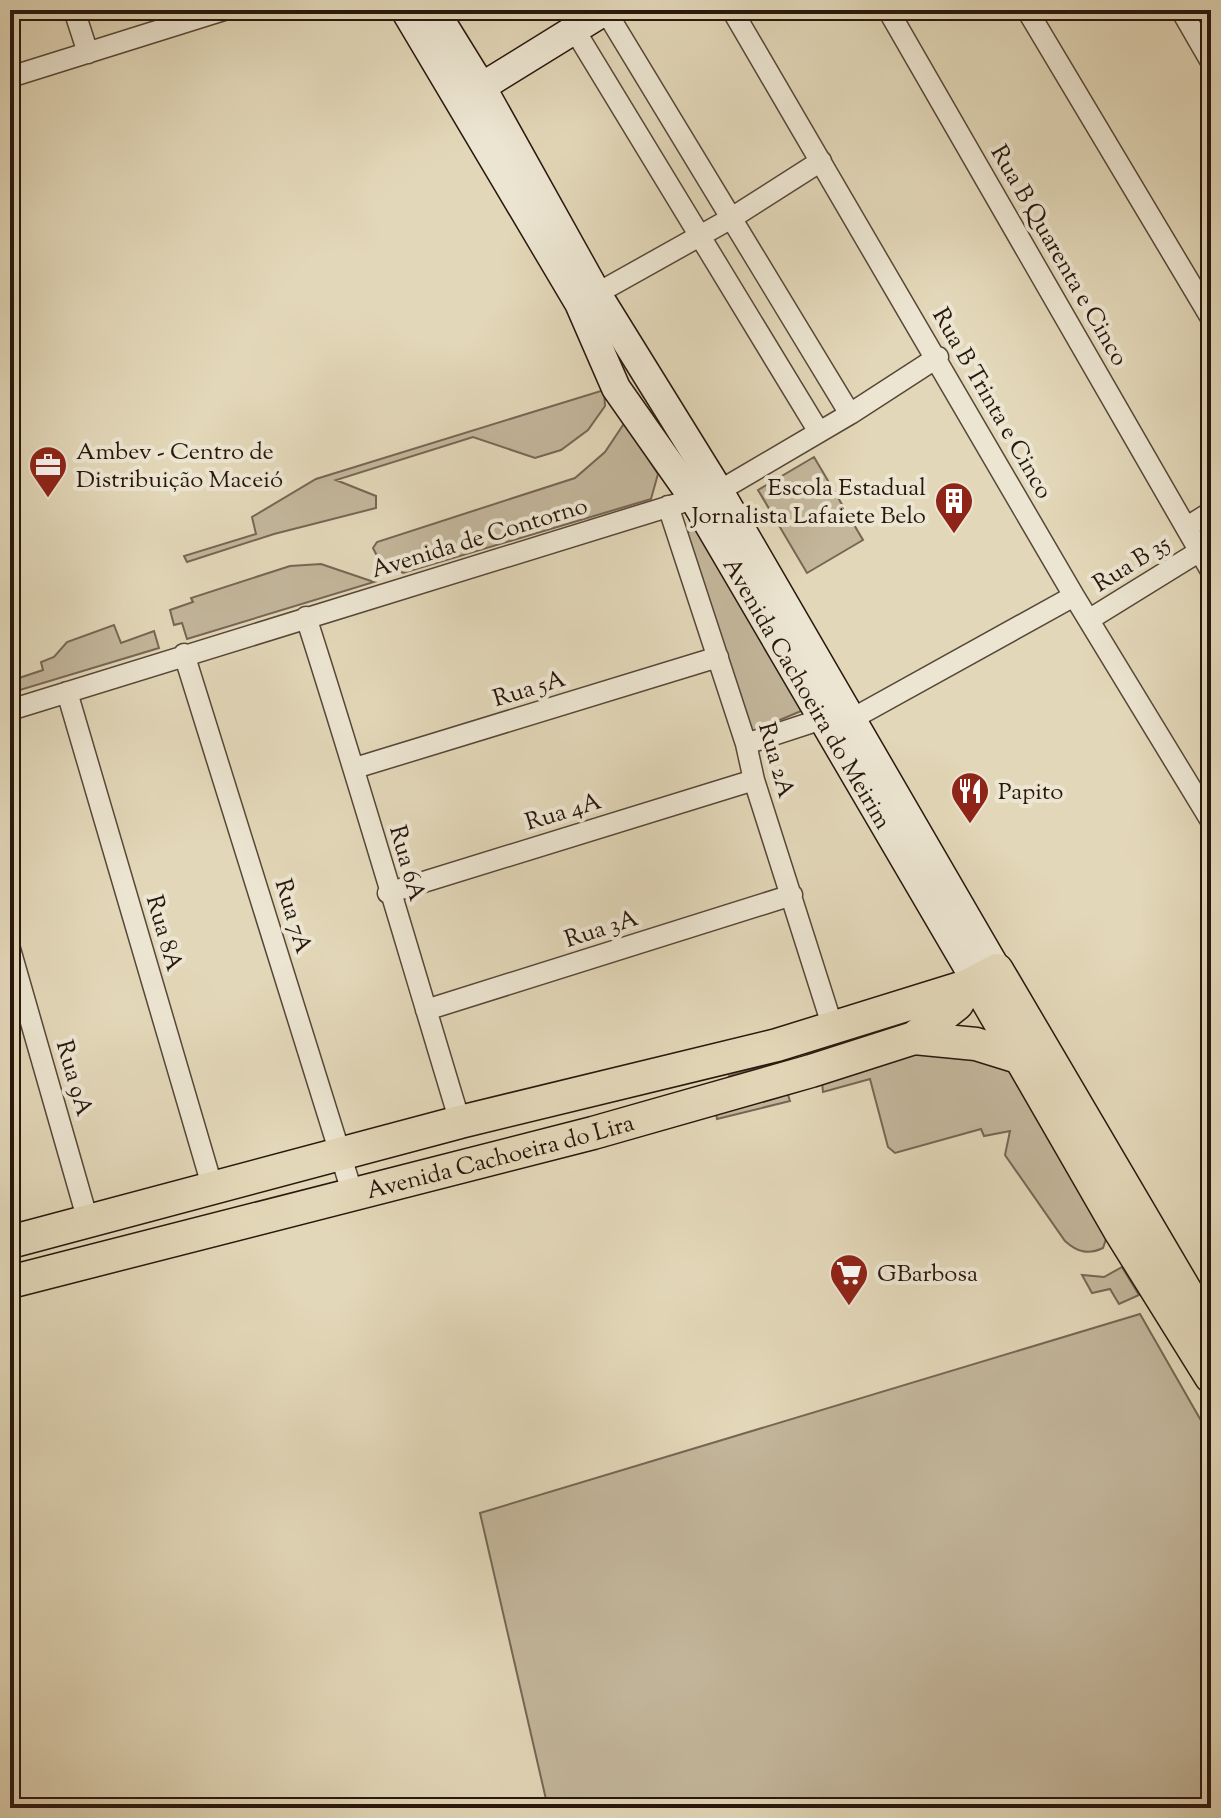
<svg xmlns="http://www.w3.org/2000/svg" width="1221" height="1818" font-family="'Sorts Mill Goudy',serif">
<style>
.green{fill:#c3b69b;stroke:#766654;stroke-width:2}
.lines{fill:none;stroke-linecap:round;stroke-linejoin:round}
.street-casing{stroke:#574738;stroke-width:23}
.secondary-casing{stroke:#29170d;stroke-width:31}
.primary-casing{stroke:#29170d;stroke-width:35}
.street{stroke:#ece5d1;stroke-width:20}
.secondary{stroke:#ece5d1;stroke-width:28}
.primary{stroke:#e2d7b8;stroke-width:32}
.labels{text-anchor:middle;stroke-width:8;stroke-linejoin:round;paint-order:stroke}
.street-label{font-size:24px;fill:#29170d;stroke:#ece5d1}
.poi-label{font-size:24px;fill:#29170d;stroke:#ece5d1;text-anchor:start}
</style>
<rect width="100%" height="100%" fill="#e2d7b8"/>
<filter id="stains"><feTurbulence type="fractalNoise" baseFrequency=".0025" numOctaves="4"/><feColorMatrix values="0 0 0 0 .2 0 0 0 0 .09 0 0 0 0 .02 0 0 0 .5 -.17"/></filter>
<radialGradient id="worn" r=".72"><stop offset=".6" stop-color="#630" stop-opacity="0"/><stop offset="1" stop-color="#630" stop-opacity=".3"/></radialGradient>
<path class="green" d="M604 390 605 406 588 430 561 450 535 458 473 437 336 480 376 496V508L274 534 187 562 184 556 256 534 252 517 316 479Z
M625 422 658 474 651 499 403 573 377 556 373 548 377 542 575 478 605 452Z
M814 457 863 540 807 573 758 490Z
M701 528 806 709 751 732 687 532Z
M321 564 374 582 187 639 182 623 174 625 170 610 193 602 191 598 290 566Z
M114 625 121 643 154 631 159 648 10 693V681L43 670 41 662 54 657 67 642Z
M949 1024 985 1035 998 1050 1107 1236 1103 1248C1088 1255 1077 1252 1065 1241L1005 1155 1010 1131 984 1136 981 1129 895 1153 888 1147 870 1079 823 1092 822 1082Z
M771 1064 780 1070 790 1101 717 1119 714 1104 729 1076Z
M1122 1267 1139 1295 1119 1304 1110 1289 1092 1293 1082 1275 1104 1277Z
M1140 1314 1211 1438V1808H548L480 1513Z"/>
<g class="lines">
<g class="street-casing">
<path id="street" d="M74 10 88 53
M605 10 850 414
M732 10 1074 596 1211 821
M888 10 1211 571
M1027 10 1211 318
M1181 10 1211 62
M574 29 819 432
M10 77 224 10
M587 299 730 219 821 161
M668 506 746 744 754 780 833 1028
M1187 527 1211 512
M306 617C360 785 409 954 460 1122
M1090 619 1200 551
M184 654 353 1195
M67 692 213 1189
M10 710 719 491 850 414 938 357
M850 720 1074 596
M746 744 822 719
M355 768 718 657
M388 893 754 780
M10 949 88 1221
M426 1010 792 895"/>
</g>
<g class="secondary-casing">
<g id="secondary">
<path id="s1" d="M405 10 579 303 616 388 694 499 976 981"/>
<path d="M434 10 481 86 597 294 719 491 997 970"/>
<path d="M467 96 606 10"/>
</g>
</g>
<g class="primary-casing">
<g id="primary">
<path d="M976 981 1120 1231 1211 1377"/>
<path d="M914 1038 976 1044 1018 1057"/>
<path d="M10 1242 460 1122 777 1045 967 986 997 970 1211 1334"/>
<path id="s2" d="M10 1282 593 1133 811 1071 914 1038 957 1004 967 986"/>
</g>
</g>
<use href="#street" class="street"/>
<use href="#secondary" class="secondary"/>
<use href="#primary" class="primary"/>
</g>
<defs>
<g id="office-pin" transform="scale(2)"><path d="M0 17L-7.5 6A9.5 9.5 0 1 1 7.5 6Z" fill="#8f2418" stroke="#ece5d1"/><path d="M-6-3h4V-5.5h4V-3h4V5H-6ZM-1-4.5V-3h2v-1.5ZM-6 0V1H6V0Z" fill="#fff"/></g>
<g id="building-pin" transform="scale(2)"><path d="M0 17L-7.5 6A9.5 9.5 0 1 1 7.5 6Z" fill="#8f2418" stroke="#ece5d1"/><path d="M-4-6H4V6H1V3H-1V6H-4ZM-2.5-4.3h1.7v1.8h-1.7ZM.8-4.3h1.7v1.8H.8ZM-2.5-1h1.7V.8h-1.7ZM.8-1h1.7V.8H.8Z" fill="#fff"/></g>
<g id="restaurant-pin" transform="scale(2)"><path d="M0 17L-7.5 6A9.5 9.5 0 1 1 7.5 6Z" fill="#8f2418" stroke="#ece5d1"/><path d="M-5-6h1v4h1v-4h1v4h1v-4h1v5L-1.5 .5V6h-2V.5L-5-1ZM5-6V6H3V1.5H1.5Q1.5-4 5-6Z" fill="#fff"/></g>
<g id="supermarket-pin" transform="scale(2)"><path d="M0 17L-7.5 6A9.5 9.5 0 1 1 7.5 6Z" fill="#8f2418" stroke="#ece5d1"/><path d="M-6-5.5h2.5l.6 2H6L4.5 2H-2.5L-4.4-4H-6ZM-1.5 3.2a1.3 1.3 0 1 0 .1 0ZM3 3.2a1.3 1.3 0 1 0 .1 0Z" fill="#fff"/></g>
</defs>
<g fill-rule="evenodd">
<use href="#office-pin" x="48" y="465"/>
<use href="#building-pin" x="954" y="501"/>
<use href="#restaurant-pin" x="970" y="791"/>
<use href="#supermarket-pin" x="849" y="1273"/>
</g>
<g class="labels">
<g class="street-label">
<text transform="translate(1060 255) rotate(60)" y="8">Rua B Quarenta e Cinco</text>
<text transform="translate(993 403) rotate(60)" y="8">Rua B Trinta e Cinco</text>
<text transform="translate(479 537) rotate(-17)" y="8">Avenida de Contorno</text>
<text transform="translate(1131 563) rotate(-32)" y="8">Rua B 35</text>
<text transform="translate(529 688) rotate(-17)" y="8">Rua 5A</text>
<text dy="8" stroke="none"><textPath href="#s1" startOffset="794">Avenida Cachoeira do Meirim</textPath></text>
<text transform="translate(777 760) rotate(74)" y="8">Rua 2A</text>
<text transform="translate(563 811) rotate(-17)" y="8">Rua 4A</text>
<text transform="translate(408 863) rotate(74)" y="8">Rua 6A</text>
<text transform="translate(294 916) rotate(73)" y="8">Rua 7A</text>
<text transform="translate(601 928) rotate(-18)" y="8">Rua 3A</text>
<text transform="translate(165 933) rotate(74)" y="8">Rua 8A</text>
<text transform="translate(75 1078) rotate(74)" y="8">Rua 9A</text>
<text dy="8" stroke="none"><textPath href="#s2" startOffset="506">Avenida Cachoeira do Lira</textPath></text>
</g>
<g class="poi-label">
<text x="76" y="459">Ambev - Centro de<tspan x="76" dy="28">Distribuição Maceió</tspan></text>
<text x="926" y="495" text-anchor="end">Escola Estadual<tspan x="926" dy="28">Jornalista Lafaiete Belo</tspan></text>
<text x="998" y="799">Papito</text>
<text x="877" y="1281">GBarbosa</text>
</g>
</g>
<rect width="1221" height="1818" fill="none" stroke="#e2d7b8" stroke-width="40"/>
<rect x="12" y="12" width="1197" height="1794" fill="none" stroke="#29170d" stroke-width="4"/>
<rect x="20" y="20" width="1181" height="1778" fill="none" stroke="#29170d" stroke-width="2"/>
<rect width="100%" height="100%" filter="url(#stains)"/>
<rect width="100%" height="100%" fill="url(#worn)"/>
</svg>
